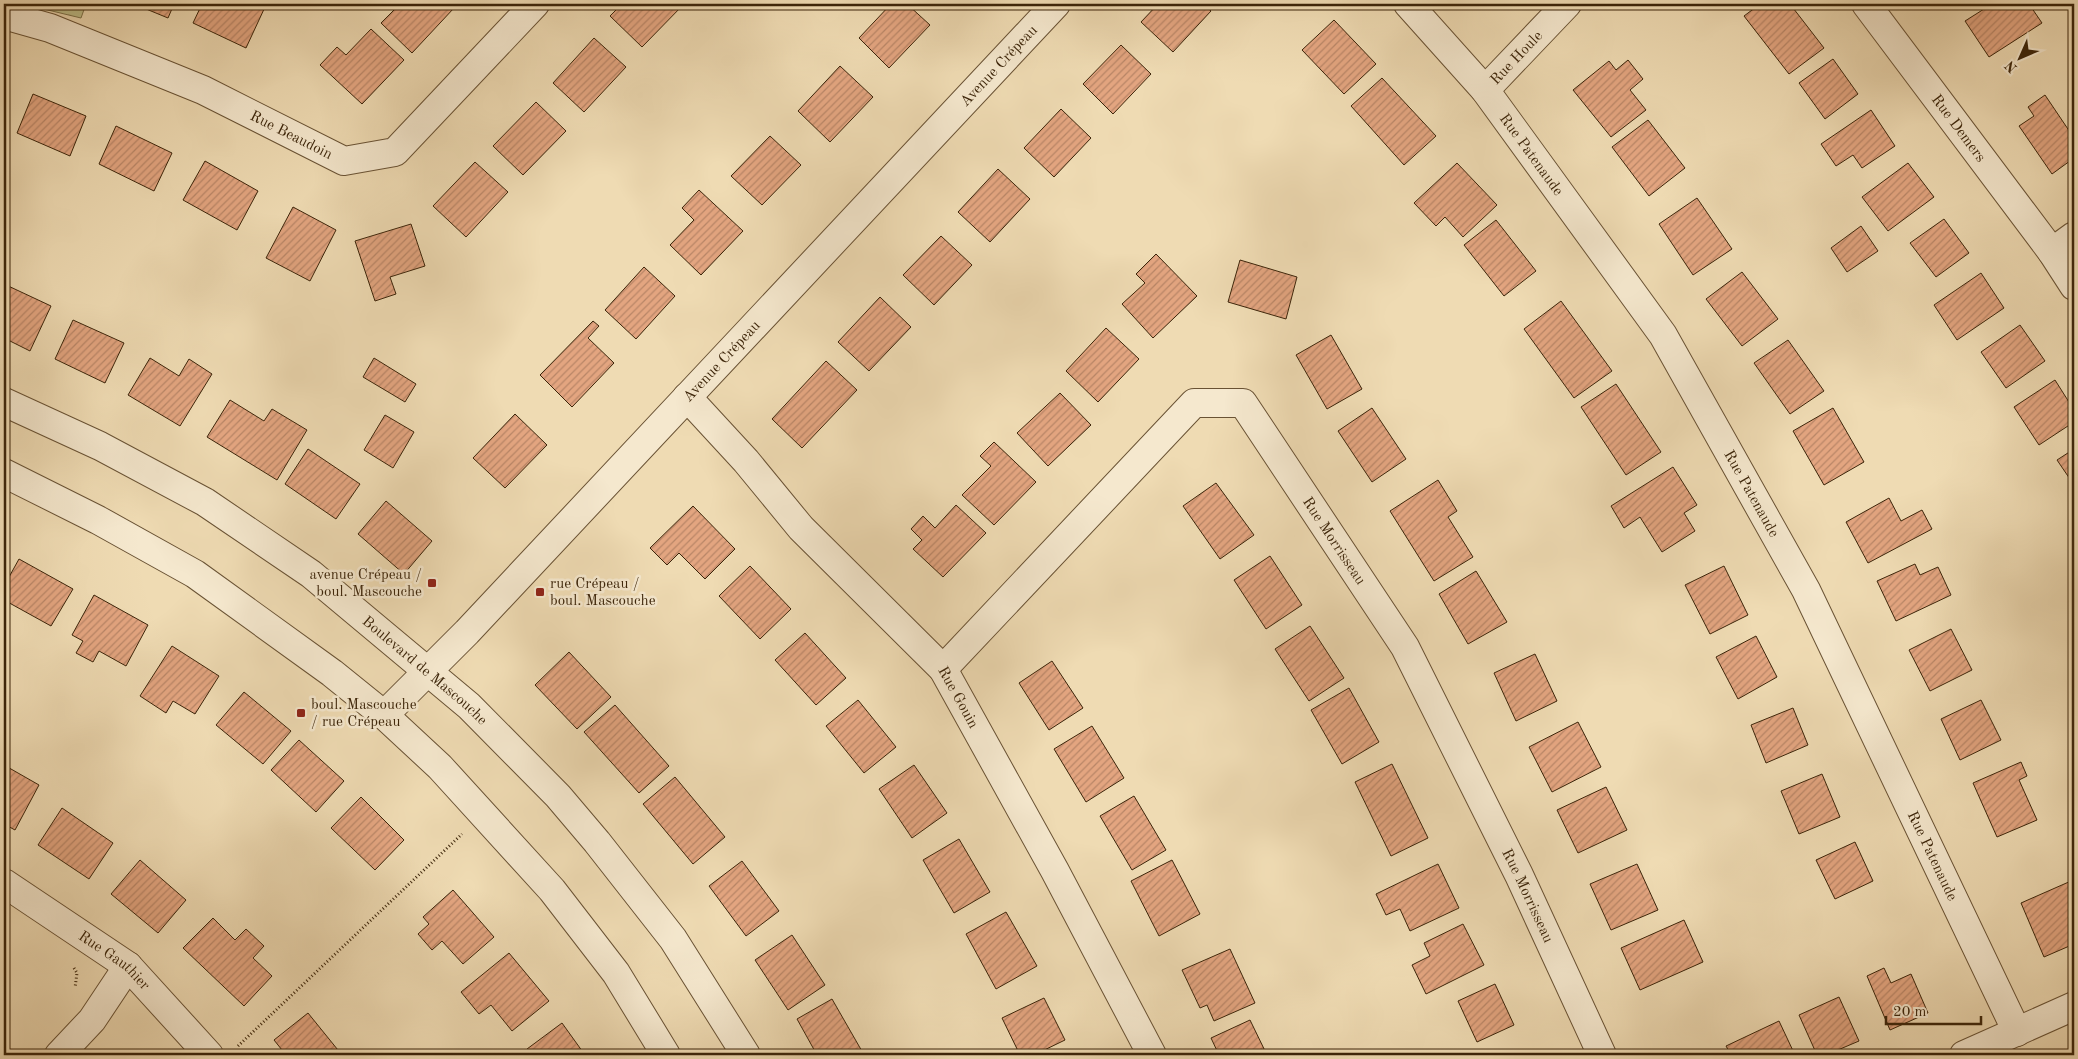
<svg xmlns="http://www.w3.org/2000/svg" width="2078" height="1059" font-family="'Old Standard TT',serif">
<style>
.park{fill:url(#park-crowns);stroke:#7d724a}
.building{fill:url(#building-hatch);stroke:#3c250a}
.lines{fill:none;stroke-linecap:round;stroke-linejoin:round}
.minor-casing{stroke:#695234;stroke-width:30}
.path{stroke:#3c250a;stroke-width:3;stroke-dasharray:1 2.5;stroke-linecap:butt}
.minor{stroke:#f5e8ce;stroke-width:28}
.poi-dot{fill:#8f2418;stroke:#f5e8ce;stroke-width:2}
.labels{text-anchor:middle;stroke-width:5;stroke-linejoin:round;paint-order:stroke}
.street-label{font-size:15px;fill:#3c250a;stroke:#f5e8ce}
.poi-label{font-size:15px;fill:#3c250a;stroke:#f5e8ce;text-anchor:start}
</style>
<defs>
<pattern id="park-crowns" width="20" height="18" patternUnits="userSpaceOnUse" patternTransform="scale(1.25)"><rect width="20" height="18" fill="#bebe89"/><path d="M2 6a3 3 0 1 1 6 0M12 15a3 3 0 1 1 6 0" fill="none" stroke="#a4a375"/></pattern>
<pattern id="building-hatch" width="6" height="6" patternUnits="userSpaceOnUse" patternTransform="scale(1.25)"><rect width="6" height="6" fill="#e3a580"/><path d="M-1 1l2-2M0 6l6-6M5 7l2-2" fill="none" stroke="#b98667"/></pattern>
</defs>
<rect width="100%" height="100%" fill="#efdbb3"/>
<filter id="stains"><feTurbulence type="fractalNoise" baseFrequency=".004" numOctaves="4"/><feColorMatrix values="0 0 0 0 .2 0 0 0 0 .09 0 0 0 0 .02 0 0 0 .5 -.17"/></filter>
<radialGradient id="worn" r=".72"><stop offset=".6" stop-color="#630" stop-opacity="0"/><stop offset="1" stop-color="#630" stop-opacity=".3"/></radialGradient>
<path class="park" d="M23 4H86L81 18Z"/>
<path class="building" d="M134 4H174L168 18Z
M202 4H257L265 7 246 48 193 23Z
M400 4H449L454 8 412 53 381 23Z
M622 4H684L642 47 610 16Z
M891 4H907L930 25 889 68 859 38Z
M1158 4H1203L1211 11 1173 52 1141 22Z
M1760 4H1790L1824 48 1789 74 1744 16Z
M1992 4H2029L2042 23 1989 57 1965 21Z
M1334 20 1376 64 1344 94 1302 50Z
M371 29 404 60 362 104 320 65 337 47 346 55Z
M594 38 626 67 584 112 553 83Z
M1121 45 1151 74 1113 114 1083 84Z
M1833 59 1858 94 1825 119 1799 83Z
M1628 60 1643 79 1630 90 1646 110 1611 137 1573 90 1609 61 1616 70Z
M840 66 873 97 830 142 798 111Z
M1382 78 1436 136 1404 165 1351 106Z
M33 94 86 116 70 156 17 133Z
M2045 95 2074 138V158L2052 174 2019 126 2034 116 2028 107Z
M536 102 566 131 523 175 493 146Z
M1061 109 1091 138 1054 177 1024 148Z
M1871 110 1895 146 1862 168 1853 155 1836 166 1821 144Z
M1648 120 1685 168 1649 196 1612 147Z
M116 126 172 153 154 191 99 164Z
M770 136 801 165 762 205 731 176Z
M205 161 258 191 237 230 183 200Z
M475 162 508 192 466 237 433 206Z
M1457 163 1497 205 1463 237 1445 217 1436 226 1414 203Z
M1908 163 1934 197 1888 231 1862 197Z
M998 169 1030 199 990 242 958 212Z
M699 190 743 231 701 275 670 245 694 220 682 208Z
M1697 198 1732 249 1693 275 1659 224Z
M293 207 336 230 310 281 266 258Z
M1944 219 1969 253 1936 277 1910 243Z
M1496 220 1536 271 1504 296 1464 245Z
M411 224 425 266 390 277 396 294 375 301 355 241Z
M1861 226 1878 251 1847 272 1831 248Z
M941 236 972 265 934 305 903 275Z
M1156 254 1197 296 1153 338 1122 304 1145 283 1136 274Z
M1240 260 1297 277 1286 319 1228 302Z
M644 267 675 296 636 339 605 310Z
M1742 272 1778 319 1742 346 1706 299Z
M1981 273 2004 308 1957 340 1934 305Z
M4 284 51 306 30 351 4 338Z
M880 297 911 327 869 371 838 342Z
M1561 301 1612 371 1574 398 1524 329Z
M73 320 124 343 105 383 55 359Z
M593 321 599 326 588 338 614 363 572 407 540 375Z
M2020 325 2045 361 2006 388 1981 352Z
M1106 328 1139 359 1098 402 1066 371Z
M1331 335 1362 389 1327 409 1296 355Z
M1788 340 1824 391 1790 414 1754 363Z
M150 358 179 376 189 359 212 374 180 426 128 395Z
M374 358 416 384 405 402 363 377Z
M826 361 857 390 802 448 772 419Z
M2055 380 2074 410V422L2039 445 2014 407Z
M1616 384 1661 452 1626 475 1581 407Z
M1060 393 1091 425 1048 466 1017 433Z
M230 400 264 421 272 409 307 430 277 480 207 437Z
M1372 408 1406 459 1372 482 1338 431Z
M1833 408 1864 462 1824 485 1793 431Z
M515 414 547 445 505 488 473 458Z
M385 415 414 432 393 468 364 450Z
M994 442 1036 482 994 525 962 495 991 466 980 456Z
M308 449 360 484 336 519 285 484Z
M2074 449V485L2057 460Z
M1673 467 1697 505 1684 513 1695 531 1662 552 1640 517 1624 528 1611 506Z
M1438 480 1457 511 1448 517 1473 557 1434 581 1390 511Z
M1216 483 1254 535 1220 559 1183 506Z
M1889 498 1901 521 1922 510 1932 529 1868 563 1846 522Z
M386 501 432 541 404 574 358 534Z
M956 505 986 533 943 577 913 549 922 540 911 529 923 516 935 528Z
M693 506 735 549 705 579 679 553 667 565 650 548Z
M1270 556 1302 605 1266 629 1234 580Z
M19 559 73 589 51 626 4 600V586Z
M1915 564 1920 575 1938 567 1951 595 1896 621 1877 581Z
M750 566 791 609 760 639 719 596Z
M1724 566 1748 615 1710 634 1685 585Z
M1476 571 1507 622 1468 644 1439 594Z
M94 595 148 625 126 666 99 651 93 662 76 653 83 641 72 635Z
M1310 626 1344 678 1309 701 1275 649Z
M1951 629 1972 670 1930 691 1909 650Z
M805 633 846 678 816 705 775 660Z
M1756 636 1777 677 1738 699 1716 657Z
M172 646 219 676 195 714 173 701 166 713 140 696Z
M569 652 611 697 577 729 535 685Z
M1535 654 1557 701 1516 721 1494 673Z
M1052 661 1083 708 1049 730 1019 683Z
M1349 688 1379 742 1342 764 1311 710Z
M244 692 291 731 263 764 216 725Z
M858 700 896 747 864 773 826 726Z
M1981 700 2001 740 1960 760 1941 719Z
M615 705 669 766 639 793 584 732Z
M1793 708 1808 745 1766 763 1751 725Z
M1578 722 1601 767 1552 792 1529 747Z
M1092 726 1124 778 1086 802 1054 749Z
M299 740 344 781 316 812 271 770Z
M2021 762 2027 776 2019 780 2037 820 1997 837 1973 783Z
M1392 764 1428 838 1391 856 1355 782Z
M4 765 39 785 15 830 4 824Z
M914 765 947 813 912 838 879 789Z
M1822 774 1840 817 1799 834 1781 791Z
M675 777 725 837 693 864 643 804Z
M1606 787 1627 830 1578 853 1557 810Z
M1134 796 1166 850 1132 870 1100 816Z
M361 797 404 840 375 870 331 828Z
M62 808 113 843 89 879 38 845Z
M959 839 990 892 954 913 923 860Z
M1855 842 1873 881 1835 899 1816 860Z
M140 860 186 900 158 933 111 894Z
M1172 860 1200 914 1159 936 1131 881Z
M742 861 779 911 746 936 709 886Z
M1438 864 1459 908 1410 931 1400 909 1386 915 1376 894Z
M1637 864 1658 910 1611 930 1590 884Z
M2071 881 2074 889V944L2044 957 2021 903Z
M453 890 494 937 463 964 442 941 432 950 418 934 429 924 423 917Z
M1006 912 1037 966 996 989 966 934Z
M213 918 235 940 246 929 264 946 253 958 272 976 244 1006 183 948Z
M1684 920 1703 962 1640 990 1621 948Z
M1463 924 1484 965 1426 994 1412 965 1430 956 1424 943Z
M792 935 825 985 788 1010 755 960Z
M1230 949 1255 1003 1214 1021 1207 1005 1200 1008 1182 970Z
M509 953 549 1001 512 1031 491 1005 479 1014 461 992Z
M1884 968 1891 983 1911 974 1928 1013 1890 1030 1867 976Z
M1495 984 1514 1025 1477 1042 1458 1001Z
M1839 997 1859 1041 1826 1055H1817L1799 1015Z
M1044 998 1065 1040 1034 1055H1020L1002 1018Z
M832 999 863 1053 859 1055H817L797 1019Z
M308 1013 342 1055H286L274 1040Z
M1250 1020 1267 1055H1219L1211 1038Z
M1779 1021 1795 1055H1731L1726 1046Z
M562 1023 585 1055H531L527 1049Z"/>
<g class="lines">
<g class="minor-casing">
<g id="minor">
<path id="s1" d="M1408 4 1485 90 1663 335 1806 590 2017 1032"/>
<path id="s2" d="M1866 4 2052 252 2074 286"/>
<path id="s3" d="M4 15 50 28 203 90 344 161 395 152 535 4"/>
<path id="s4" d="M1485 90 1567 4"/>
<path d="M2052 252 2074 236"/>
<path id="s5" d="M687 397 746 461 801 528 943 669 1055 871 1152 1055"/>
<path id="s6" d="M4 402 100 446 205 502 311 574 469 706 558 796 597 842 673 939 746 1055"/>
<path d="M4 473 98 520 195 574 332 673 384 715 440 767 552 890 616 973 666 1055"/>
<path id="s7" d="M943 669 1194 403H1243L1405 647 1519 875 1602 1055"/>
<path id="s8" d="M384 715 467 632 1056 4"/>
<path id="s9" d="M4 883 128 966 209 1055"/>
<path d="M59 1055 92 1020 128 966"/>
<path d="M1964 1055 2074 1006"/>
</g>
</g>
<path class="path" d="M74 968 77 973 75 988
M238 1046 462 834
M23 1055 28 1050"/>
<use href="#minor" class="minor"/>
</g>
<g class="poi-dot">
<rect x="427" y="578" width="10" height="10" rx="2.5"/>
<rect x="535" y="587" width="10" height="10" rx="2.5"/>
<rect x="296" y="708" width="10" height="10" rx="2.5"/>
</g>
<g class="labels">
<g class="street-label">
<text dy="5" stroke="none"><textPath href="#s4" startOffset="45">Rue Houle</textPath></text>
<text dy="5" stroke="none"><textPath href="#s8" startOffset="894">Avenue Crépeau</textPath></text>
<text dy="5" stroke="none"><textPath href="#s2" startOffset="155">Rue Demers</textPath></text>
<text dy="5" stroke="none"><textPath href="#s3" startOffset="312">Rue Beaudoin</textPath></text>
<text dy="5" stroke="none"><textPath href="#s1" startOffset="195">Rue Patenaude</textPath></text>
<text dy="5" stroke="none"><textPath href="#s8" startOffset="489">Avenue Crépeau</textPath></text>
<text dy="5" stroke="none"><textPath href="#s1" startOffset="600">Rue Patenaude</textPath></text>
<text dy="5" stroke="none"><textPath href="#s7" startOffset="580">Rue Morrisseau</textPath></text>
<text dy="5" stroke="none"><textPath href="#s6" startOffset="502">Boulevard de Mascouche</textPath></text>
<text dy="5" stroke="none"><textPath href="#s5" startOffset="406">Rue Gouin</textPath></text>
<text dy="5" stroke="none"><textPath href="#s1" startOffset="1005">Rue Patenaude</textPath></text>
<text dy="5" stroke="none"><textPath href="#s7" startOffset="985">Rue Morrisseau</textPath></text>
<text dy="5" stroke="none"><textPath href="#s9" startOffset="135">Rue Gauthier</textPath></text>
</g>
<g class="poi-label">
<text x="422" y="579" text-anchor="end">avenue Crépeau /<tspan x="422" dy="17">boul. Mascouche</tspan></text>
<text x="550" y="588">rue Crépeau /<tspan x="550" dy="17">boul. Mascouche</tspan></text>
<text x="311" y="709">boul. Mascouche<tspan x="311" dy="17">/ rue Crépeau</tspan></text>
</g>
</g>
<rect width="2078" height="1059" fill="none" stroke="#efdbb3" stroke-width="20"/>
<rect x="5" y="5" width="2068" height="1049" fill="none" stroke="#3c250a" stroke-width="2.5"/>
<rect x="10" y="10" width="2058" height="1039" fill="none" stroke="#3c250a"/>
<g transform="translate(2020 58) rotate(225)" stroke="#f5e8ce" stroke-width="4" paint-order="stroke">
<path d="M0-4L9 19L0 12L-9 19Z" fill="#3c250a"/>
<text y="-8" font-size="14" font-weight="bold" text-anchor="middle" fill="#3c250a">N</text>
</g>
<path d="M1886 1016v8h95v-8" fill="none" stroke="#3c250a" stroke-width="2.5"/>
<text x="1893" y="1016" font-size="15" fill="#3c250a" stroke="#f5e8ce" stroke-width="4" paint-order="stroke">20 m</text>
<rect width="100%" height="100%" filter="url(#stains)"/>
<rect width="100%" height="100%" fill="url(#worn)"/>
</svg>
